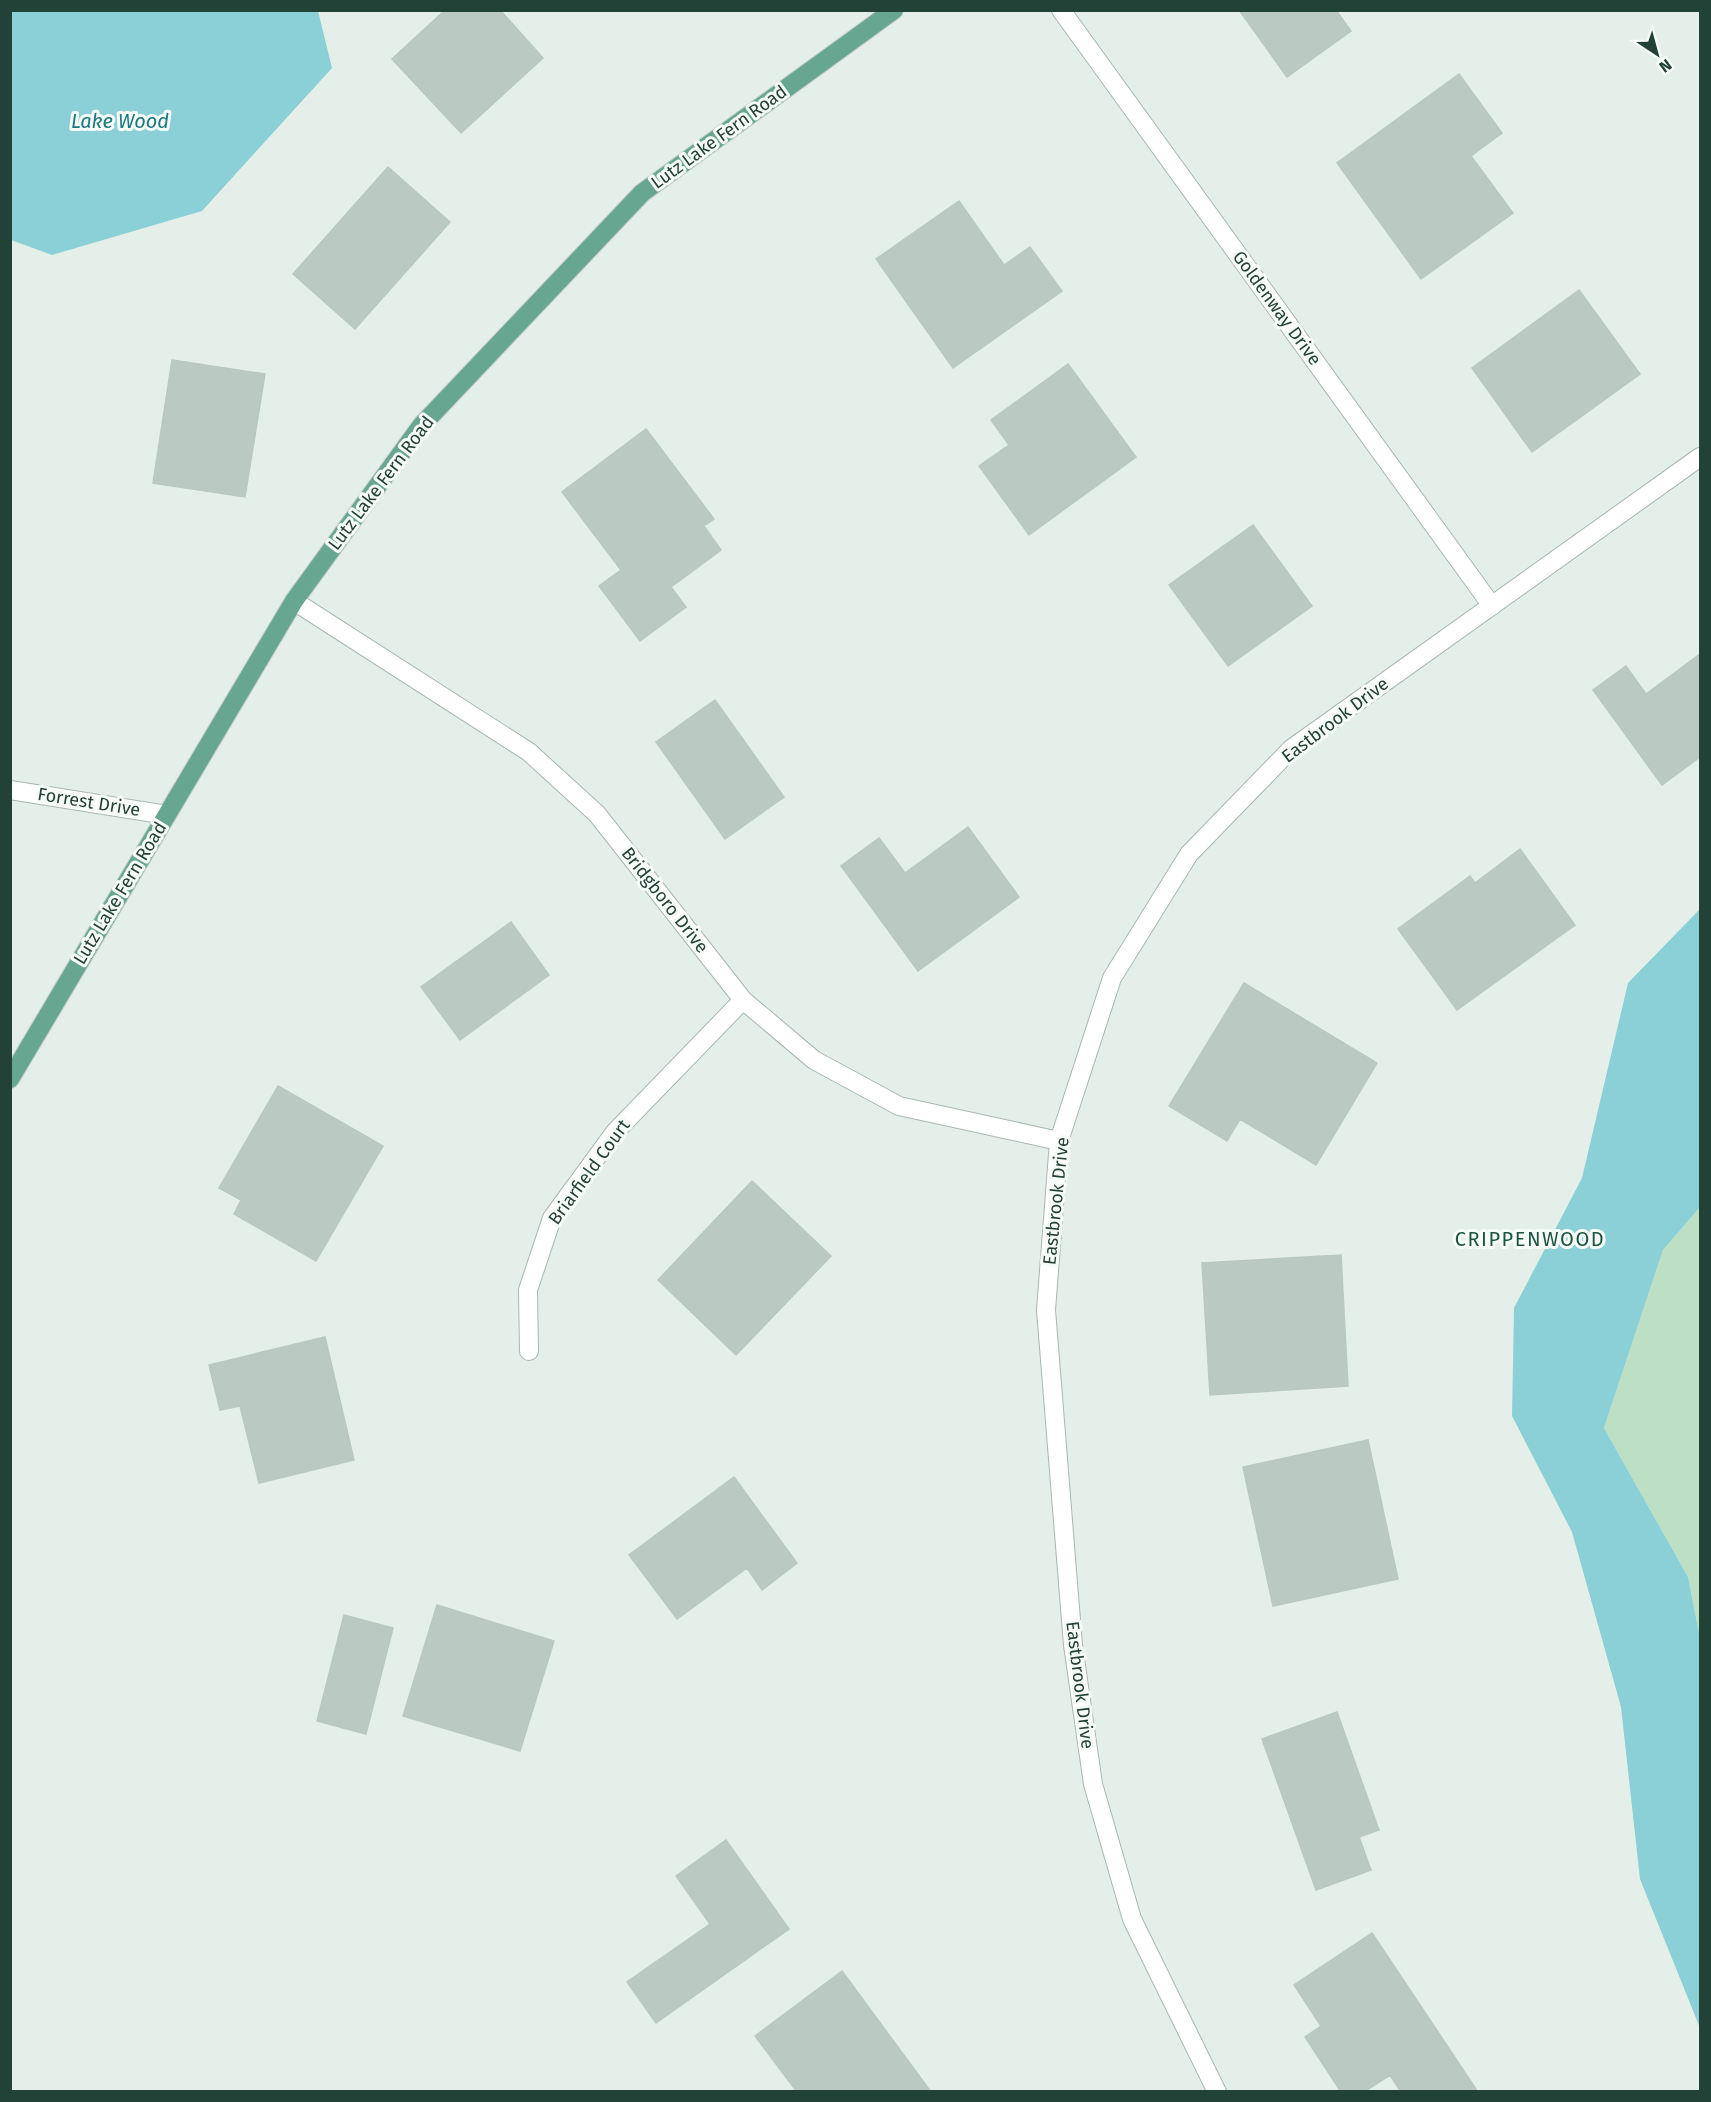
<svg xmlns="http://www.w3.org/2000/svg" width="1711" height="2102" font-family="'Fira Sans',sans-serif">
<style>
.green{fill:#bde0c4}
.water{fill:#8bd0d6}
.building{fill:#bacac2;stroke:#b7c9c0;stroke-width:1.5}
.lines{fill:none;stroke-linecap:round;stroke-linejoin:round}
.minor-casing{stroke:#a7b8b0;stroke-width:20}
.major-casing{stroke:#c1cac7;stroke-width:20}
.minor{stroke:#fff;stroke-width:18}
.major{stroke:#67a691;stroke-width:18}
.labels{text-anchor:middle;stroke-width:6;stroke-linejoin:round;paint-order:stroke}
.street-label{font-size:18px;fill:#234237;stroke:#f6fbf8}
.water-label{font-size:20px;font-style:italic;fill:#197882;stroke:#f6fbf8}
.neighbourhood-label{font-size:20px;letter-spacing:1.5px;fill:#1d5543;stroke:#f6fbf8}
</style>
<rect width="100%" height="100%" fill="#e5efe9"/>
<path class="green" d="M1700 1207V1638L1688 1577 1604 1428 1663 1250Z"/>
<path class="water" d="M10 11H318L332 68 202 211 52 255 11 240Z
M1700 909V1207L1663 1250 1604 1428 1688 1577 1700 1638V2028L1640 1879 1621 1707 1572 1532 1512 1416 1514 1308 1582 1178 1628 983Z"/>
<path class="building" d="M445 10H500L543 58 461 133 392 59Z
M1239 10H1336L1351 31 1287 77Z
M1459 74 1502 133 1471 156 1513 213 1421 279 1337 163Z
M388 167 450 222 355 329 293 274Z
M959 201 1004 265 1030 247 1062 291 953 368 876 259Z
M1579 290 1640 374 1532 452 1472 368Z
M172 360 265 374 245 497 153 483Z
M1068 364 1136 457 1029 535 979 466 1009 445 991 420Z
M646 429 714 519 704 526 721 550 671 587 686 607 640 641 599 586 621 570 562 492Z
M1253 525 1312 606 1228 666 1169 585Z
M1700 654V757L1662 785 1593 690 1626 666 1646 694Z
M715 700 784 797 725 839 656 742Z
M968 827 1019 897 918 971 841 866 879 838 905 873Z
M1520 849 1575 925 1457 1010 1398 929 1470 876 1475 883Z
M511 922 549 975 460 1040 421 987Z
M1244 983 1377 1063 1316 1165 1240 1119 1227 1141 1169 1106Z
M278 1086 383 1146 316 1261 234 1214 241 1200 219 1188Z
M752 1181 831 1256 736 1355 658 1280Z
M1341 1255 1348 1386 1210 1395 1202 1263Z
M325 1337 354 1460 259 1483 240 1406 220 1410 209 1365Z
M1368 1440 1398 1579 1273 1606 1243 1467Z
M734 1477 797 1563 762 1590 747 1568 677 1619 629 1555Z
M437 1605 554 1641 520 1751 403 1716Z
M344 1615 393 1628 366 1734 317 1721Z
M1337 1712 1379 1830 1359 1837 1371 1870 1316 1890 1262 1739Z
M726 1840 789 1929 656 2023 627 1982 710 1924 676 1876Z
M1372 1933 1476 2089 1472 2092H1401L1390 2075 1364 2092H1341L1305 2037 1321 2026 1294 1985Z
M842 1971 931 2092H797L755 2036Z"/>
<g class="lines">
<g class="minor-casing">
<path id="minor" d="M1061 10 1492 606
M294 601 529 752 597 814 743 1000 814 1060 899 1106 1059 1141
M10 790 167 815
M529 1351 528 1290 552 1218 615 1132 743 1000
M1217 2092 1132 1919 1093 1784 1073 1645 1046 1310 1059 1141 1112 978 1189 854 1291 749 1700 457"/>
</g>
<g class="major-casing">
<path id="major" d="M10 1079 294 601 421 426 642 193 894 10"/>
</g>
<use href="#minor" class="minor"/>
<use href="#major" class="major"/>
</g>
<g class="labels">
<g class="street-label">
<text transform="translate(719 137) rotate(-36)" y="6">Lutz Lake Fern Road</text>
<text transform="translate(1277 308) rotate(54)" y="6">Goldenway Drive</text>
<text transform="translate(381 483) rotate(-53)" y="6">Lutz Lake Fern Road</text>
<text transform="translate(1335 720) rotate(-37)" y="6">Eastbrook Drive</text>
<text transform="translate(89 802) rotate(9)" y="6">Forrest Drive</text>
<text transform="translate(120 893) rotate(-59)" y="6">Lutz Lake Fern Road</text>
<text transform="translate(665 900) rotate(52)" y="6">Bridgboro Drive</text>
<text transform="translate(589 1172) rotate(-54)" y="6">Briarfield Court</text>
<text transform="translate(1056 1201) rotate(-84)" y="6">Eastbrook Drive</text>
<text transform="translate(1080 1685) rotate(83)" y="6">Eastbrook Drive</text>
</g>
<g class="water-label">
<text x="120" y="128">Lake Wood</text>
</g>
<g class="neighbourhood-label">
<text x="1530" y="1246">CRIPPENWOOD</text>
</g>
</g>
<rect width="1711" height="2102" fill="none" stroke="#234237" stroke-width="24"/>
<g transform="translate(1657 54) rotate(144)" stroke="#f6fbf8" stroke-width="4.5" paint-order="stroke">
<path d="M0-4.5L10 22L0 15L-10 22Z" fill="#234237"/>
<text y="-9" font-size="16" font-weight="bold" text-anchor="middle" fill="#234237">N</text>
</g>
</svg>
